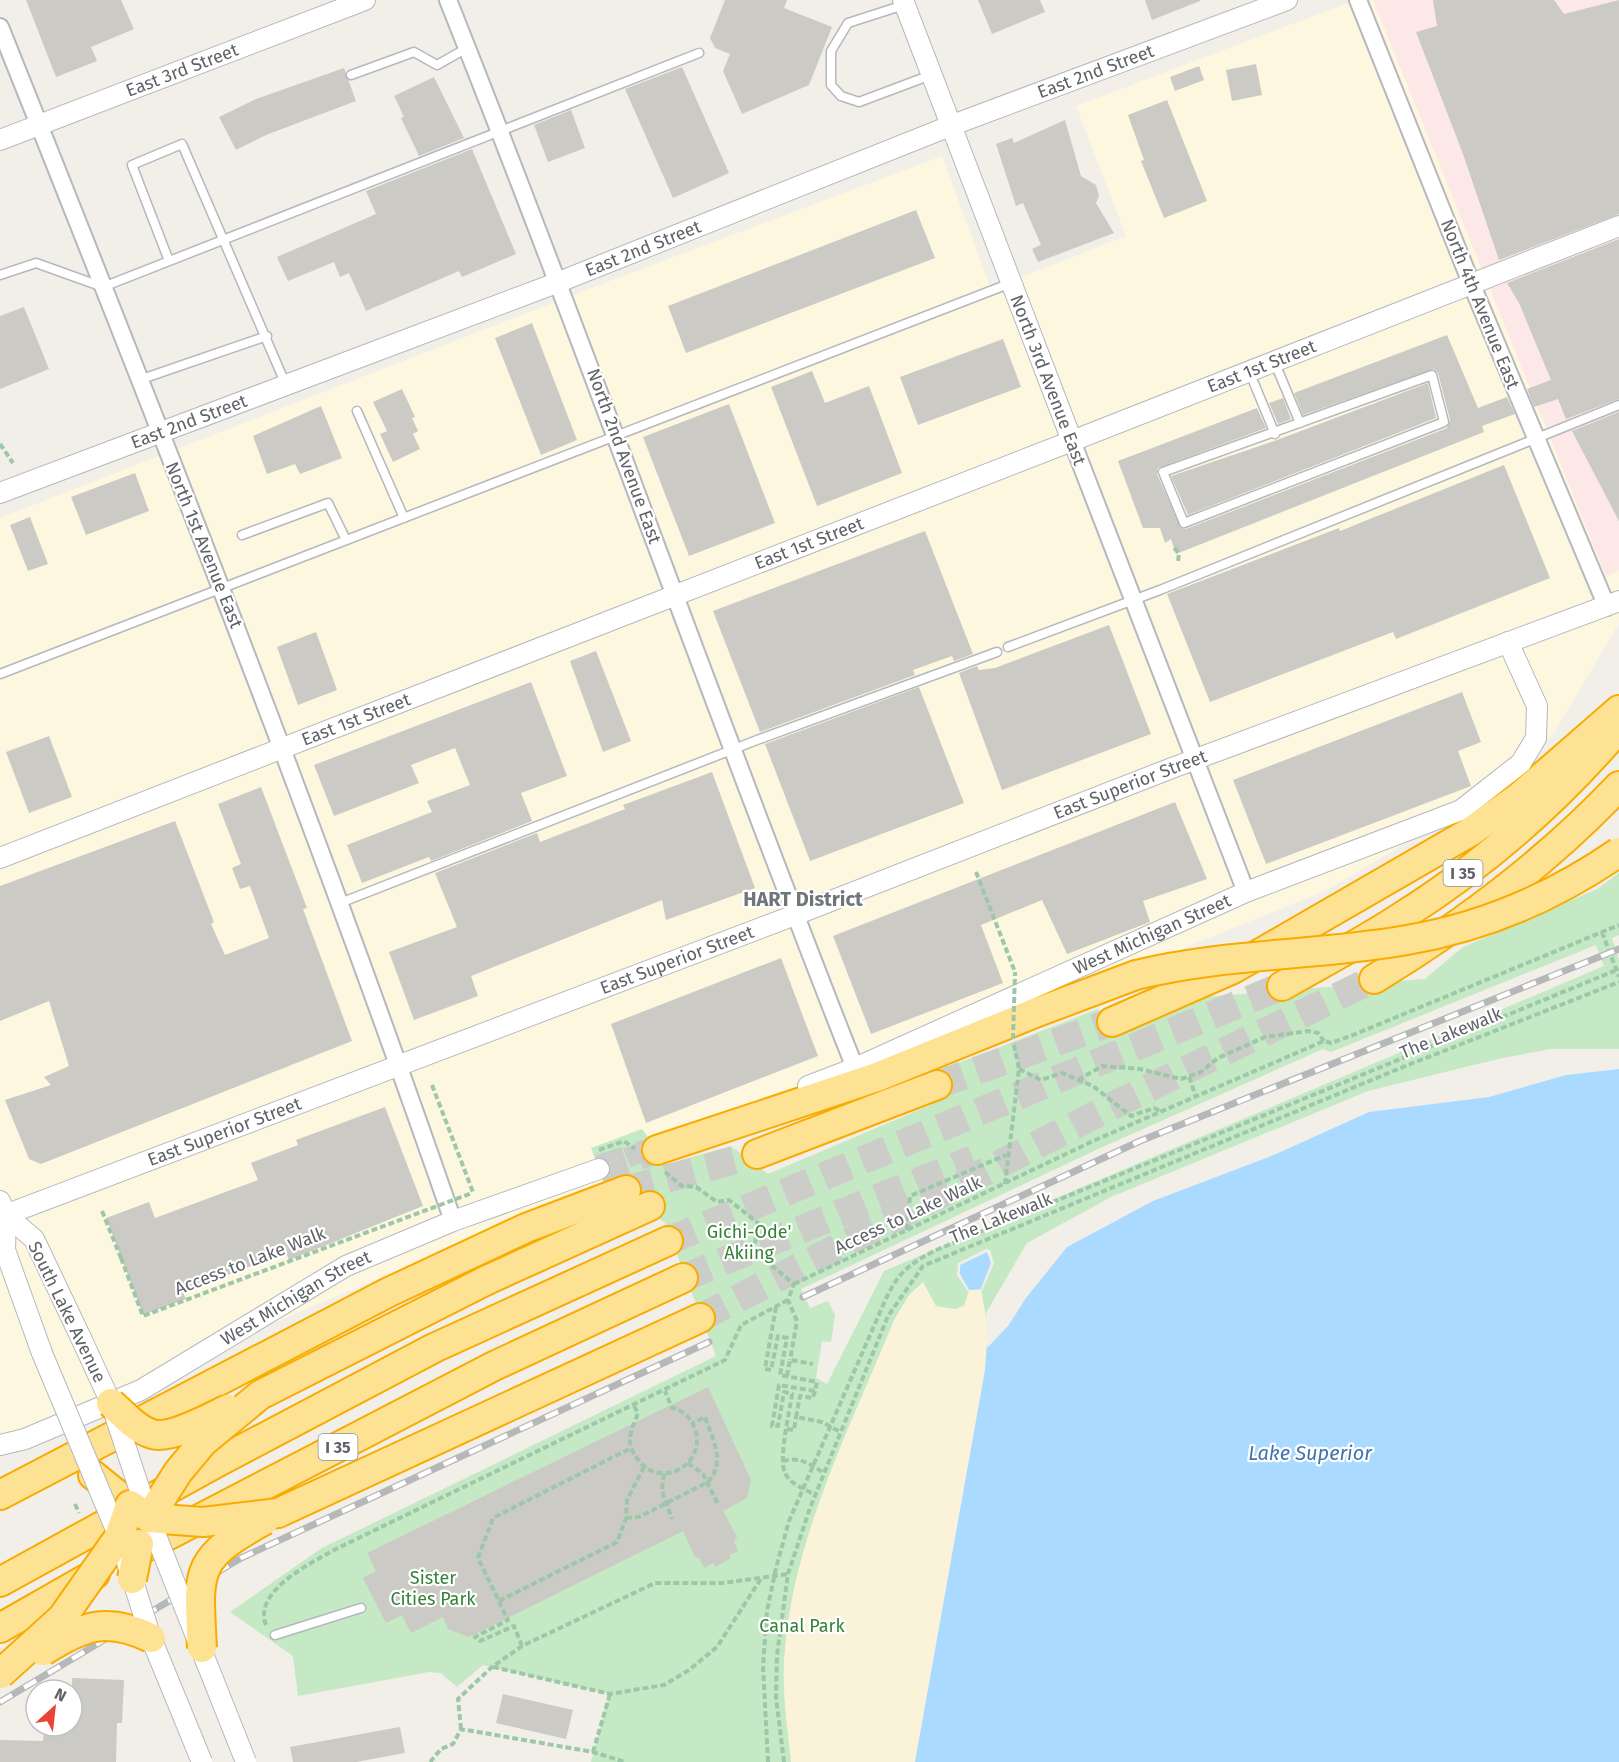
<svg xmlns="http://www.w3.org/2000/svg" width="1619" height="1762" font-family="'Fira Sans',sans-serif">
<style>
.commercial{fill:#fef7e0}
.medical{fill:#fce8e6}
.green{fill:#c5e8c5;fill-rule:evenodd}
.sand{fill:#fbf3d9}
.water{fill:#aadaff}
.pier{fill:#f1efe8}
.building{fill:#cccac5}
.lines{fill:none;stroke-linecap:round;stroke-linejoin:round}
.tertiary-tunnel{stroke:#ccccc8;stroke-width:20;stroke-dasharray:20 10;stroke-linecap:butt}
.motorway-tunnel{stroke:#ccccc8;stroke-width:28;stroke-dasharray:28 14;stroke-linecap:butt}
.service-casing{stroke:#b5b8bc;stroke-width:11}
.minor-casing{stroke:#b5b8bc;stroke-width:20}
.tertiary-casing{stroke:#b5b8bc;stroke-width:22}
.motorway-casing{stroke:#f9ab00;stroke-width:32}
.path{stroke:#9cc7a9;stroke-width:4;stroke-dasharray:6 3;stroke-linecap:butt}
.service{stroke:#fff;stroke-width:8}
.minor{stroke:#fff;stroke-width:16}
.tertiary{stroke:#fff;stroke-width:20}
.motorway{stroke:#fde293;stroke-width:28}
.rail-casing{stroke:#b6b7b8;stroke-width:7}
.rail{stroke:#fff;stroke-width:4.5;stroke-dasharray:14;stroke-linecap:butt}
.tertiary-bridge-casing{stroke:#b5b8bc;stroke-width:22;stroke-linecap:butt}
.motorway-bridge-casing{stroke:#f9ab00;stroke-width:32;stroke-linecap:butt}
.path-bridge{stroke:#9cc7a9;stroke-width:4;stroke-dasharray:6 3;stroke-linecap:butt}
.tertiary-bridge{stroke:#fff;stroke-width:20}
.motorway-bridge{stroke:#fde293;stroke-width:28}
.labels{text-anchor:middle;stroke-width:4.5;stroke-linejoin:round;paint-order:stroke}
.shield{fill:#fff;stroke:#8f9295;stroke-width:1.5}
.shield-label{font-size:16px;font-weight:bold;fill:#5f6368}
.street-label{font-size:18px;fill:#5f6368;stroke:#fff}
.park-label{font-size:18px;fill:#348238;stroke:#fff}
.neighbourhood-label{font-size:20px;font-weight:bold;fill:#70757a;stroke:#fff}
.water-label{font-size:20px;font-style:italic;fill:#4174aa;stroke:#fff}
</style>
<rect width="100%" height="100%" fill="#f1efe8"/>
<path class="commercial" d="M1356 0H1619V623L1554 733 1460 811 1327 890 549 1206 0 1439V518L565 298 942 156 991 289 1126 236 1076 106Z"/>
<path class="medical" d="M1373 0H1619V570L1606 576Z"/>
<path class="green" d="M1619 873V935L1612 938 1619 960V1052L989 1314 915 1762H591L609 1694 483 1665 457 1687 441 1673 429 1672 298 1696 293 1656 230 1612 322 1548 716 1356 665 1223 615 1182 605 1185 591 1148 642 1129 668 1164 731 1146 768 1174 933 1104 940 1070 1098 1009 1122 1030 1205 997 1425 979 1463 947 1597 889ZM1596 945 1604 966 884 1271 827 1384 816 1378 822 1341 831 1342 835 1315 828 1301 810 1308 801 1289 1096 1150 1323 1049 1331 1052Z"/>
<path class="sand" d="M923 1282 936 1306 955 1309 964 1306 969 1290 981 1289 988 1329 985 1370 915 1762H791C787 1724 781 1686 785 1648 795 1533 851 1426 894 1320L909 1295Z"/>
<path class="water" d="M1619 1052V1762H915L985 1370 989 1314 1029 1245 1369 1094Z
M987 1251 991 1263 981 1289 969 1290 960 1274V1264Z"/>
<path class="pier" d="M1551 1049H1619V1069L1566 1075 1489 1097 1369 1112 1274 1155 1153 1201 1067 1247 1026 1298 1008 1326 987 1348 986 1313 1027 1243 1111 1197 1368 1091 1498 1059Z
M986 1249 990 1250 994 1263 982 1291 981 1289 991 1263 987 1252 960 1265V1274L969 1290 968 1292 957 1275 958 1263Z"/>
<path class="building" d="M26 0H121L134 29 91 47 97 61 56 77Z
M725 0H787L784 8 832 27 809 85 742 114 723 71 730 54 715 48 710 38Z
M978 0H1040L1045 12 992 34Z
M1145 0H1200V1L1152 20Z
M1433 0H1554L1564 14 1619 0V214L1499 260 1463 154 1416 32 1437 26Z
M1256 64 1262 95 1232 101 1226 70Z
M1199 66 1204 80 1175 91 1170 77Z
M682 67 729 173 673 198 625 89Z
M344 68 356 101 266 135 236 150 219 117 256 99Z
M434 77 464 138 419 156 401 118 404 117 394 96Z
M1167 100 1207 201 1164 218 1141 161 1144 160 1128 115Z
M571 110 585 148 548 162 534 125Z
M1065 120 1081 176 1096 185 1099 196 1096 203 1114 233 1038 262 1032 249 1041 245 1023 203 1016 206 996 144 1012 138 1014 143Z
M472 149 516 254 462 277 459 271 366 311 349 273 340 277 334 262 288 281 277 257 376 214 366 191Z
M916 210 935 258 686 353 668 306Z
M1619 239V399L1566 419 1558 399 1534 407 1527 389 1551 380 1519 303 1507 283Z
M24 307 49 369 0 389V316Z
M532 323 577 440 541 455 495 338Z
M1447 335 1478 408 1507 397 1515 414 1482 426 1484 432 1176 554 1171 539 1165 543 1160 528H1143L1118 461 1257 408 1266 428 1158 468 1157 474 1181 528 1186 529 1447 428 1450 420 1438 373 1434 369 1303 415 1294 393Z
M1003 339 1021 387 918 425 900 377Z
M812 371 825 403 869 386 902 473 817 506 771 387Z
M1428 383 1436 418 1188 515 1171 476 1277 440Z
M402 389 415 417 412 418 418 431 413 434 420 449 393 462 380 434 387 431 373 402Z
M1283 398 1291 419 1278 424 1269 403Z
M729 404 775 523 689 556 643 437Z
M321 406 342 458 300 474 295 464 267 474 253 436Z
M1619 412V521L1572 431Z
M1504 465 1550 578 1396 639 1393 632 1210 702 1167 594 1339 528 1340 531Z
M135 473 149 511 86 535 71 497Z
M30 517 48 564 28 571 10 525Z
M925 531 973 654 954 661 952 656 913 670 915 675 760 732 713 611Z
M1109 625 1151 734 1002 790 959 673 977 666 979 670 995 668Z
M316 632 337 690 298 705 277 647Z
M596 651 631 741 603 752 570 661Z
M531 682 567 776 521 793 532 821 431 861 429 857 362 883 347 845 432 812 427 801 470 785 455 748 411 765 419 783 334 816 314 765Z
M919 687 964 803 810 861 765 744Z
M1462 692 1481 742 1458 751 1471 786 1266 864 1233 780Z
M49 736 72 797 29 813 6 752Z
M712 772 755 888 666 920 662 900 471 976 478 996 414 1020 389 952 457 927 435 873 537 833 540 842 625 809 623 805Z
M261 787 307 908 303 909 352 1041 41 1164 29 1159 5 1100 51 1085 44 1077 69 1066 49 1001 0 1021V886L175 821 214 922 211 924 225 955 269 938 250 886 240 889 232 868 241 864 218 804Z
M1175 802 1207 879 1143 901 1150 922 1067 954 1042 900 981 925 1003 983 871 1034 833 936Z
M781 958 818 1056 646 1123 611 1024Z
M385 1107 423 1206 289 1260 286 1253 183 1292 186 1299 143 1315 106 1218 149 1202 155 1218 258 1180 251 1163 298 1145 296 1140Z
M708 1387 751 1480 747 1498 723 1511 737 1537 734 1542 738 1551 729 1555 731 1558 715 1567 713 1563 704 1568 700 1559 695 1557 683 1531 469 1637 448 1629 443 1617 411 1633 402 1615 386 1623 363 1578 376 1571 367 1553Z
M72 1678 124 1680 122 1723H117L116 1762H0V1740L43 1741 44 1726H72Z
M503 1694 573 1710 566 1739 496 1723Z
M400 1727 405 1753 356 1762H293L290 1747Z"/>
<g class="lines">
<path class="tertiary-tunnel" d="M599 1169 655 1147"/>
<path class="motorway-tunnel" d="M937 1085 1112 1022
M599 1169 657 1150
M626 1190 757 1154
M668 1241 1282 986
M683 1278 973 1159
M700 1318 1122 1101 1374 979"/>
<g class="service-casing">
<path id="service" d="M904 5 848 23 831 51V85L841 96 859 102 931 75
M351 75 414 52 437 65 467 48
M169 261 132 165 182 144 286 385
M0 275 36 263 103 287 699 53
M1274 361 1300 423
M1249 371 1275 434
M1432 375 1444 422 1184 523 1163 472Z
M139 380 267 336
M357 411 404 518
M242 535 328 503 346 540
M1008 647 1160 590 1619 405
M0 674 1011 283
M340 903 757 740 997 652
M275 1635 361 1608"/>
</g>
<g class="minor-casing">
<path id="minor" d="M448 0C589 354 715 714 855 1068
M1358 0 1471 283 1607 607
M0 27C158 422 314 819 453 1221
M1072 441 1246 892"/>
</g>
<g class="tertiary-casing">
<g id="tertiary">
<path d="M903 0 1072 441"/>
<path id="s1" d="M0 140 365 0"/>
<path id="s2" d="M0 493 559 282 950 126 1287 0"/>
<path id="s3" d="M0 858 1072 441 1619 226"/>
<path id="s4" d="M808 1086 855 1068 1246 892 1461 810 1521 763 1536 738 1537 706 1508 642"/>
<path d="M0 1201 6 1215 5 1250 42 1353"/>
<path d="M6 1215 34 1239 81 1338"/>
<path id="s5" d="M0 1217 795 915 1172 768 1619 601"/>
<path id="s6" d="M0 1445 25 1439 141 1390 346 1266 453 1221 599 1169"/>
</g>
</g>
<g class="motorway-casing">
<path id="motorway" d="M1374 979C1463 925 1547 862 1619 786
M1282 986C1322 963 1363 942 1401 917 1479 868 1551 806 1612 736
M1112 1022 1233 969 1470 832 1518 798 1619 710
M657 1150 877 1077 1035 1013 1136 975
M757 1154 937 1085
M487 1280 650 1206
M93 1475 130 1505
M0 1495 389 1292 526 1228 626 1190
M278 1513 700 1318
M132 1554 494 1366 683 1278
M0 1582 218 1462 434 1348 668 1241
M0 1628 95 1574"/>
</g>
<path class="path" d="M0 444 13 463
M1174 548 1179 553 1178 562
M976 872 1015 972
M1602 932 1619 977
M1019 1069 1041 1080 1062 1073 1093 1086 1131 1116 1154 1108 1162 1112
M1189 1077 1196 1097
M1078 1080 1102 1066 1140 1069 1181 1079 1201 1072 1218 1058 1265 1037 1308 1031 1318 1033 1324 1041
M432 1085 473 1192
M599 1150 624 1141 635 1149
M665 1172 682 1186 696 1187 717 1202 729 1200 758 1223 754 1251 794 1284 788 1300 797 1321 790 1360
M1005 1184 1019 1069 1014 1045
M102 1211 121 1258
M907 1230 910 1196 1006 1155
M794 1284 1093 1141 1324 1041 1331 1043 1353 1035 1619 925
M776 1307 765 1369 771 1370 778 1336 787 1338 780 1375 817 1382 815 1391 779 1385 772 1426H778L784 1392 792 1394C790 1411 778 1458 785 1473 790 1484 805 1489 815 1495
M787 1376 790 1360 813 1364
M815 1391 813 1398 800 1396 796 1417 822 1422 840 1432
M634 1406 638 1413C635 1422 630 1431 630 1440 630 1448 634 1455 639 1461 662 1490 707 1463 695 1429 691 1418 683 1410 672 1408L665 1391
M787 1429 794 1430 796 1417
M783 1461C799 1456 810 1464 824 1473
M688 1463 703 1474 718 1504
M664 1474 662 1491 672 1519
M75 1504 79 1513
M626 1518 639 1517 708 1482C726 1462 713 1440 705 1417L693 1423
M499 1601 617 1542 626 1518 627 1500 644 1467
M266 1625C252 1591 313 1562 336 1549L725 1360 741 1325 788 1300
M522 1646 514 1626 480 1641 475 1637 508 1620 478 1558 493 1518 631 1448
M493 1667 610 1694 664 1685 689 1670 717 1647 762 1577
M461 1729 458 1699 492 1667 522 1646 655 1583H723L788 1574
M593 1752 610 1694
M430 1762 441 1749 453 1744 461 1729 593 1752 625 1762
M768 1762 763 1666 767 1611 776 1568 789 1521 884 1303C897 1274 906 1266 934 1251L1619 969
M784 1762 776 1697 777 1655 788 1574 810 1508 888 1316 923 1266 1403 1067 1619 982"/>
<use href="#service" class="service"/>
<use href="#minor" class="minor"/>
<use href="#tertiary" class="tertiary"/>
<use href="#motorway" class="motorway"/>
<g class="rail-casing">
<path id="rail" d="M803 1297 1140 1141 1619 949
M0 1702 241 1558 709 1342"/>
</g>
<use href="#rail" class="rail"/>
<g class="tertiary-bridge-casing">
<path id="tertiary-bridge" d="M81 1338 111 1403 149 1518 246 1762
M42 1353 119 1537 151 1638 202 1762"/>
</g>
<g class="motorway-bridge-casing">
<path id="motorway-bridge" d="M1136 975C1225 953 1317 956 1407 940 1484 927 1554 897 1619 852
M111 1403C123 1414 136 1429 152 1434 170 1440 211 1417 228 1409
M149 1518 178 1472 203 1442 260 1395 487 1280
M132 1579 139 1544
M202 1648C198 1571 193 1559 265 1520
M43 1651C84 1626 106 1616 151 1638
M0 1674 62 1618 119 1537 130 1505 149 1518 203 1522 278 1513"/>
</g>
<path class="path-bridge" d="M1013 1039 1015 972
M121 1258 143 1316 472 1193"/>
<use href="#tertiary-bridge" class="tertiary-bridge"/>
<use href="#motorway-bridge" class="motorway-bridge"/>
</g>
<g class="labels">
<g class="shield">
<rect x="1443.5" y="860" width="39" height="26" rx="4.5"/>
<rect x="318.5" y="1434" width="39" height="26" rx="4.5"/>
</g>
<g class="shield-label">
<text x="1463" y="879">I 35</text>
<text x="338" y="1453">I 35</text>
</g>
<g class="street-label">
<text dy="6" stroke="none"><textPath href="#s1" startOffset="195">East 3rd Street</textPath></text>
<text dy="6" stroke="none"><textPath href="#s2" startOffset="1174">East 2nd Street</textPath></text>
<text dy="6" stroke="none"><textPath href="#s2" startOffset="688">East 2nd Street</textPath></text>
<text transform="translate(1480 304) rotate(68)" y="6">North 4th Avenue East</text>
<text dy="6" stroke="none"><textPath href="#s3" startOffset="1354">East 1st Street</textPath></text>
<text transform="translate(1048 380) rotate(69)" y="6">North 3rd Avenue East</text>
<text dy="6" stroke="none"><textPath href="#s2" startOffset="202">East 2nd Street</textPath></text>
<text transform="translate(624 456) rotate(70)" y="6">North 2nd Avenue East</text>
<text dy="6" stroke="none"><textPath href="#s3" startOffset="868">East 1st Street</textPath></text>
<text transform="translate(204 545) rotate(68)" y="6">North 1st Avenue East</text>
<text dy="6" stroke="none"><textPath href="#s3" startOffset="382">East 1st Street</textPath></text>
<text dy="6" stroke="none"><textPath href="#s5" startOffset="1210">East Superior Street</textPath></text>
<text dy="6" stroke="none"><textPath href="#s4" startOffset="376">West Michigan Street</textPath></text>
<text dy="6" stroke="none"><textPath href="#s5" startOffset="724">East Superior Street</textPath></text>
<text transform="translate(1451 1033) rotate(-22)" y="6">The Lakewalk</text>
<text dy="6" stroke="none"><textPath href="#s5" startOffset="240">East Superior Street</textPath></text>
<text transform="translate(908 1215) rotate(-25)" y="6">Access to Lake Walk</text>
<text transform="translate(1001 1218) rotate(-22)" y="6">The Lakewalk</text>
<text transform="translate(250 1261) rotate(-21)" y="6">Access to Lake Walk</text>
<text dy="6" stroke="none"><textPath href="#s6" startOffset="332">West Michigan Street</textPath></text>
<text transform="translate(67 1312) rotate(64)" y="6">South Lake Avenue</text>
</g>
<g class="park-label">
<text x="749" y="1238">Gichi-Ode'<tspan x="749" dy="21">Akiing</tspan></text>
<text x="433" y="1584">Sister<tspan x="433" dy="21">Cities Park</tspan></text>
<text x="802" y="1632">Canal Park</text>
</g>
<g class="neighbourhood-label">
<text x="803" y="906">HART District</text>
</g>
<g class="water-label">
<text x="1310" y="1460">Lake Superior</text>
</g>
</g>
<g transform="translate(54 1708) rotate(27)"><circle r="28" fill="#ffffff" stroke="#bfc1c3" stroke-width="1.5"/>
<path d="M0-4.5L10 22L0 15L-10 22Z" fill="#ea4335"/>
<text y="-9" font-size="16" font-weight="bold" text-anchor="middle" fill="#5f6368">N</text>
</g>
</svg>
